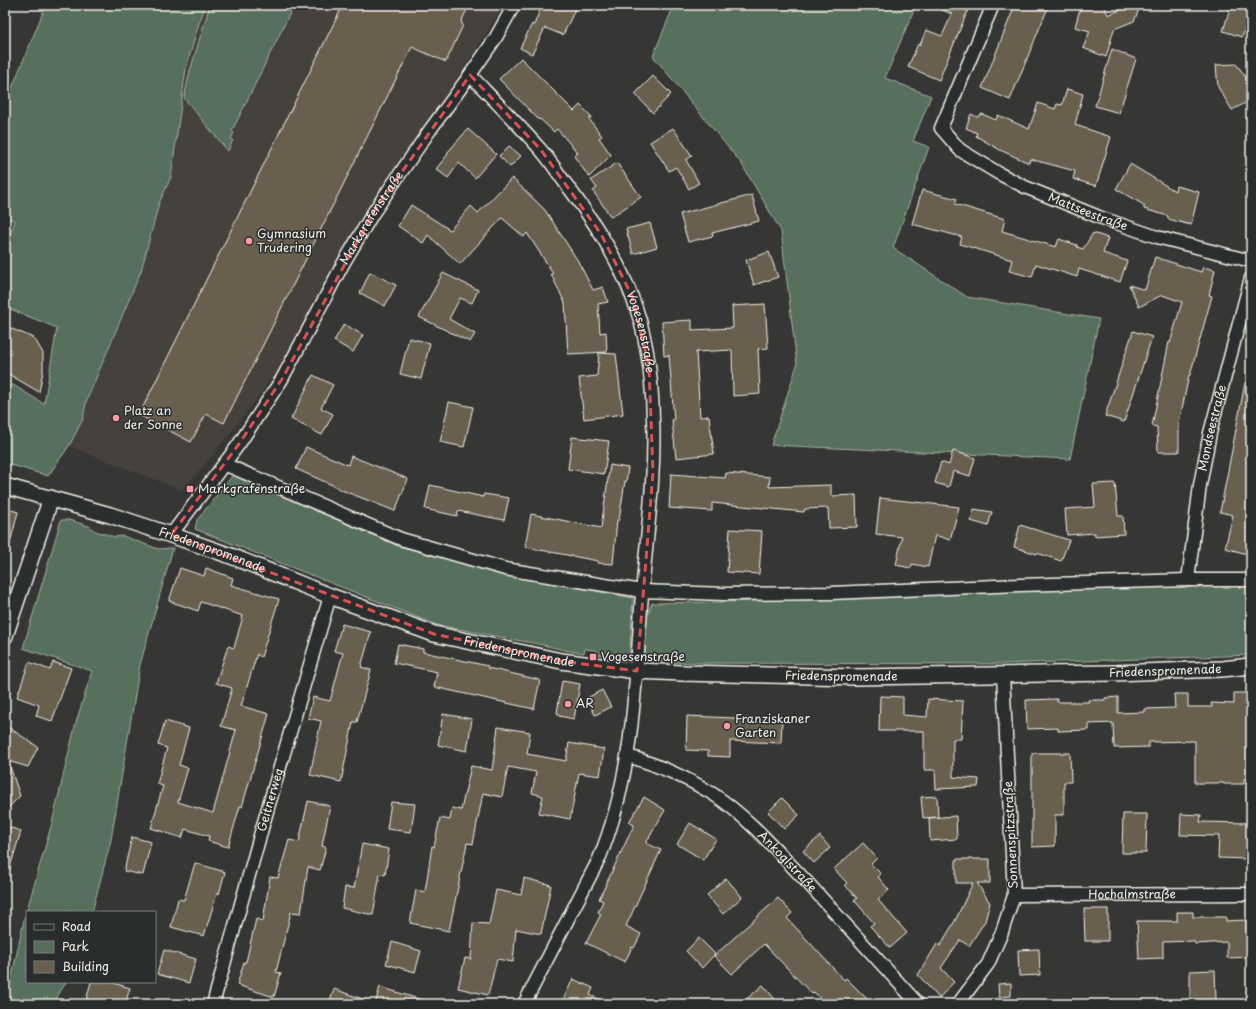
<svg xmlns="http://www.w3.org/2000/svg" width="1256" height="1009" font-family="'Playpen Sans',sans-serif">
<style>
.built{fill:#45433d}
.green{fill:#566f5d;stroke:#a5b0a2}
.building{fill:#685f50;stroke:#f4f1e8}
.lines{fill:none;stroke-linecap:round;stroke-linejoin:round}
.minor-casing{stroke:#f4f1e8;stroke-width:15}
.tertiary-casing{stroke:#f4f1e8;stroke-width:18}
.minor{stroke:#2a2d2e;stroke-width:12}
.tertiary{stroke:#2a2d2e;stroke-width:15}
.marked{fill:none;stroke:#dc504e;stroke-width:3;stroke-dasharray:8 5;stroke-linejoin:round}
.poi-dot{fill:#ff9aa2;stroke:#2a2d2e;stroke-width:1.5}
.labels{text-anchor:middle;stroke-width:3;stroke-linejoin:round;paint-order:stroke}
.street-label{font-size:12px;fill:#f4f1e8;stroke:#2a2d2e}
.poi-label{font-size:12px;fill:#f4f1e8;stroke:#2a2d2e;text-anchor:start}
</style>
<rect width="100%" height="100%" fill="#363735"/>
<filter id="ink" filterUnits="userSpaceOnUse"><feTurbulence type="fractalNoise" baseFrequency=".025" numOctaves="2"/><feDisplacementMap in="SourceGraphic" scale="8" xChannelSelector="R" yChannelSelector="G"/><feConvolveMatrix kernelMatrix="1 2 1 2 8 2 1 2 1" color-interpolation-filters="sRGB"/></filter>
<g filter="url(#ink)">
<path class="built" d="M206 5H504L465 67 366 211 276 373 217 450 182 490 69 446 83 419 86 402 141 271 159 203 171 177 186 68 199 23Z"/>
<path class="green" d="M46 5H206L199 23 186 68 171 177 159 203 141 271 86 402 83 419 69 446 48 476 5 463V380L44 404 57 328 5 307V247L15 221 5 217V105Z
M210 5H294L232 131 234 133 231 139 233 140 228 151 184 98 190 71Z
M674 5H916L885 78 931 96 913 141 929 147 893 248 967 297 1099 319 1070 459 771 445 797 365 781 231 741 163 653 56Z
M233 475 398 546 505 574 633 598 629 662 602 658V655H596V650L585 649 584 653 569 651 543 645 437 625 195 529 197 520Z
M61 520H69L89 526 95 531 115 537 123 536 158 549 173 548 140 665 111 840 92 912H27V982H66L53 1004H6L24 920 52 823 75 726 92 671 23 648Z
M1189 585 1251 586V655L1002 664 700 663 642 661 646 620 652 603 722 602Z"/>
<path class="building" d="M343 5H469L461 22 463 25 446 62 412 47 224 423 206 414 191 442 139 415Z
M542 5H577L563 35 545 28 532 54 520 48 532 24 534 25Z
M930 5H970L939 80 908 67 918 44 920 45 926 30 942 36 952 14Z
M1015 5H1049L1010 100 982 88Z
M1081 5H1104L1108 15 1125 8 1126 5H1141L1134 21 1114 29 1106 57 1083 48 1090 31 1075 27Z
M1231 5H1245L1251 7V13L1242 37 1223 31Z
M1112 49 1136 59 1119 113 1095 106Z
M521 58 574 111 580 105 592 117 589 119 602 136 599 138 611 155 589 177 574 156 578 153 557 129 554 132 540 119 539 120 499 79Z
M1236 64 1240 69 1251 85V100L1232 110 1218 87 1216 65Z
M653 76 671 94 653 113 635 94Z
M1067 89 1083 94 1075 125 1111 137 1096 186 1073 179 1075 171 1030 159 1029 163 1000 150 976 136 977 133 966 128 971 114 977 117 982 114 996 120 998 115 1029 129 1038 103 1055 109 1057 104 1062 105Z
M673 128 692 156 686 160 699 183 689 189 676 167 669 171 650 142Z
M468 129 496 154 475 178 459 163 448 178 436 169 448 154 447 153Z
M509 146 521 156 510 167 499 156Z
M617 163 641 197 611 217 593 191 597 188 591 180Z
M1130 164 1175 191 1176 186 1199 192 1191 225 1168 219V216L1144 209V205L1116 189Z
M512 178 545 210 578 261 593 290 603 287 608 302 598 304 600 333 606 332 607 352 568 354 565 303 551 274 553 273 527 233 524 237 502 218 460 264 428 235 423 243 398 226 411 205 450 230 471 206 478 213Z
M922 190 957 199 955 204 1005 219 1002 231 1056 247 1059 239 1077 245V247L1083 249 1093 233 1108 238 1103 253 1127 261 1120 282 1079 269 1077 277 1036 264 1032 277 1009 271 1012 260 960 244 962 237 912 224Z
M752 195 759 221 712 233 713 236 688 242 680 214Z
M650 223 657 247 633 254 626 229Z
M769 252 778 277 754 285 746 260Z
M1155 257 1201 272 1203 267 1215 270 1209 295 1212 296 1190 375H1189L1179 423V452H1158L1157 427 1152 426 1169 342 1170 343 1182 302 1162 295 1139 307 1129 285 1145 290Z
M370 272 396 285 385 306 360 293Z
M443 273 478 290 472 303 460 298 449 319 475 334 470 342 419 317Z
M765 304 768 348 758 349 760 394 733 396 732 350 696 352 700 417 709 416 714 454 676 458 672 420H674L669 355 664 356 662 322 692 320V330L733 328 732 306Z
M344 324 363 335 353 352 334 341Z
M7 327 34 338 43 353V371L39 392 5 372V335Z
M1133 331 1152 337 1124 422 1105 416Z
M409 338 430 343 421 379 400 374Z
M599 353 616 354 623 414 584 419 579 378 597 376Z
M313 375 333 385 321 408 333 414 322 435 291 419Z
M1245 383H1251V555L1225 548 1233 515 1220 512Z
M449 402 473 407 464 447 440 442Z
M572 437 609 441 604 474 568 469Z
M306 447 348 465 351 456 408 479 395 511 339 489V488L296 469Z
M953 451 975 458 970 476 953 471 949 487 935 483 941 462 949 465Z
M610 465 628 468 626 482 625 481 619 520H617L613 564 598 563V561L525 547 531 514 601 528Z
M726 473 770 477 769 487 831 485V496L856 495 857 527 829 528 828 508 805 509 804 512 712 503V511L669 508 671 474 725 478Z
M1115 483 1118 516H1123L1124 534 1095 536V533L1067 535 1065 509 1095 507 1093 484Z
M430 485 483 497 484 494 509 498 504 520 458 511 457 516 425 509Z
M880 498 959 507 950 540 935 535 928 567 912 564 911 568 896 565 902 537 876 534Z
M5 508 18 512 9 547 5 546Z
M974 509 992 512 988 526 971 521Z
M1020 525 1069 540 1061 561 1037 553V554L1014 547Z
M730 529 762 531 759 574 727 572Z
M180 568 204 576 206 568 233 578 231 585 279 599 261 657 257 654 241 706 269 714 242 807 240 806 228 847 208 841 209 836 185 829 182 838 151 828 163 786 157 784 167 748 158 745 165 721 189 728 179 765 188 768 178 802 213 813 236 730 221 726 232 688 216 683 228 646 234 648 243 616 201 602 198 611 169 601Z
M342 624 371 632 361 667 371 670 357 722H353L341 782 310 775 321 721 308 718 313 697 330 701 343 653 334 651Z
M398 644 423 649V652L488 666V668L540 680 534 709 434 687 437 672 394 663Z
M29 662 50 670 53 662 71 668 52 721 36 716 39 705 17 697Z
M562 681 580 684 574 719 559 716V714L557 713Z
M602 690 611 707 595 715 587 698Z
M1234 693H1251V779H1244V784H1224V783H1195V741L1149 742V747L1114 748 1113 723 1089 724V730L1058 731V728L1027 729 1026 700 1057 699V702H1089L1088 700H1105V698L1118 697V713L1145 712V709L1175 708 1174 694H1188V707H1212L1211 703 1234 704Z
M880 696 903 697V715L927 717 928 699 963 701 961 739H953V777L979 779 978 787 936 789 935 770H924V731H879Z
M443 714 472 719 467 751 438 745Z
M687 716 782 720 781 743 730 741V757L708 756V751L686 750Z
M5 725 38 747 28 767 8 761 20 796 5 811Z
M498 727 530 732 527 754 566 761 569 743 604 749 600 776 579 773 570 819 539 813 543 796 532 793 536 772 508 767 502 797 483 793 473 844 467 843 449 931 410 923 416 890 425 892 432 846 434 847 440 818 450 820 452 808 461 810 471 766 492 770Z
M1032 753H1070L1071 782H1064V815H1055V846L1032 847Z
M937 796 938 817 923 818 921 797Z
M644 797 665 810 646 843 661 850 626 926 641 934 634 948 632 947 625 962 586 943 601 914 598 912 603 901 599 899 634 825 629 822Z
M782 798 799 815 784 829 768 812Z
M308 801 330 806 322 846 326 847 320 870 308 867 301 913 291 912 276 972 281 973 274 997 237 985 244 962H246L256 919 263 921 270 877 278 878 289 840 299 842Z
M391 802 415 804 411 832 387 829Z
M1123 814H1147L1146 853H1122Z
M1181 814 1201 815 1200 822 1249 823 1248 859 1218 858 1219 836 1180 835Z
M956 816 957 839 930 841 929 818Z
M690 823 716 839 703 860 677 844Z
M5 826 21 831 8 874 5 873Z
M820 836 830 848 814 863 803 851Z
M132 837 151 842 143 875 124 871Z
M863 843 877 858 871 864 881 874 878 877 889 890 878 900 907 933 890 948 870 926 874 923 854 900 857 898 845 885 847 883 834 869Z
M362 844 389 849 385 875 380 874 373 915 342 908 345 887 354 888Z
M956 859H990V883H977L990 903 985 921 969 946 960 940 941 968 954 982 939 998 918 975 937 944 940 946 956 919 973 883H956Z
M195 863 225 872 219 894 217 893 204 936 171 927 178 899 184 900Z
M524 878 551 885 541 934 516 929 513 962 497 959 488 995 458 988 465 958 471 959 473 923 489 924 496 890 521 895Z
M726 878 742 897 723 914 707 895Z
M778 898 792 913 787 918 844 980 846 978 872 1004H826L814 992 812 994 764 944 732 974 714 956Z
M1084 909H1108V941H1085Z
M1177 912H1193V917H1226V921L1246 920 1247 944H1251V957L1227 958V942L1195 944 1194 941 1163 942V958L1139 959 1137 921H1177Z
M699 938 715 954 702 968 686 951Z
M392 942 421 951 415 972 386 964Z
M1039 949 1040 975 1019 976 1018 950Z
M164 950 196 959 189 983 157 974Z
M1215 970 1216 1000H1190V971Z
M573 979 593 988 590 995 610 1004H561Z
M91 982H110L130 988 125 1004H85Z
M1011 983V996L999 997 998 984Z
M763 985 779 1004H741Z
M380 987 425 1001V1004H375Z
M334 989 371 1002V1004H329Z"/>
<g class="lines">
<g class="minor-casing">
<g id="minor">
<path id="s1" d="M993 5 941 128 960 150 998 173 1025 187 1099 217 1157 237 1251 261"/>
<path id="s2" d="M470 75C494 100 518 124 540 149 549 159 556 170 563 180 590 216 616 254 632 297 647 334 652 377 653 418 656 481 645 545 641 608 635 693 632 779 599 859L524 1004"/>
<path d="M224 464 401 539 505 569 642 591 724 594 831 593 1019 585 1188 580H1251"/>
<path id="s3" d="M171 535 239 444 282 379 343 264 373 213 430 130 470 75 495 39 514 5"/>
<path id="s4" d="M1188 580 1200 485 1210 433 1251 278"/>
<path id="s5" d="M628 756C658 765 686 777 713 794 748 817 777 851 806 881 843 922 881 963 918 1004"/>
<path id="s6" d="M1014 895 1251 894"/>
<path id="s7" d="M213 1004 263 825 330 596"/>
<path d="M958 1004 988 964 1002 932 1014 895 1003 675"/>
</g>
</g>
<g class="tertiary-casing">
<g id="tertiary">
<path id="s8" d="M5 486 110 515 171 535 231 556 330 596 434 634 561 661 637 671 682 673 855 677 1114 673 1222 669 1251 666"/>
<path d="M5 636 51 498"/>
</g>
</g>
<use href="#minor" class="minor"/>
<use href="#tertiary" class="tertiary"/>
</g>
</g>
<path class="marked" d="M470 75 541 150 601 234 632 296 649 366 653 473 637 671 561 661 434 634 171 535 239 444 282 379 373 213Z"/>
<g class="poi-dot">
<circle cx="249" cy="241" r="4"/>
<circle cx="116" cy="418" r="4"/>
<rect x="186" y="485" width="8" height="8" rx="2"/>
<rect x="589" y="653" width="8" height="8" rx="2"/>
<circle cx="568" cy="704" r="4"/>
<circle cx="727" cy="726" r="4"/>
</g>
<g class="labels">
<g class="street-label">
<text dy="4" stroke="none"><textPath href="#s1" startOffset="305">Mattseestraße</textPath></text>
<text dy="4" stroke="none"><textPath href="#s3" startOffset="376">Markgrafenstraße</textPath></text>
<text dy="4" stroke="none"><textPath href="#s2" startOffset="313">Vogesenstraße</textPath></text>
<text dy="4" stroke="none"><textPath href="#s4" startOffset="154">Mondseestraße</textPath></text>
<text dy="4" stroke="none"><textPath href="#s8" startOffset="217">Friedenspromenade</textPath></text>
<text dy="4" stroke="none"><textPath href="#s8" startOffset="541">Friedenspromenade</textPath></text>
<text dy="4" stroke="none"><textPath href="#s8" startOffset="1189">Friedenspromenade</textPath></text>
<text dy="4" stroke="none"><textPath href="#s8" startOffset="865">Friedenspromenade</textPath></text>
<text dy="4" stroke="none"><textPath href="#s7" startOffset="212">Geitnerweg</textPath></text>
<text transform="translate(1011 835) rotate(-93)" y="4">Sonnenspitzstraße</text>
<text dy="4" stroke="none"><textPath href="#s5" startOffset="194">Ankoglstraße</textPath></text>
<text dy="4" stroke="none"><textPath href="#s6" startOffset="118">Hochalmstraße</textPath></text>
</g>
<g class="poi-label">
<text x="257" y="238">Gymnasium<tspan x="257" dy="14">Trudering</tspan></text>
<text x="124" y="415">Platz an<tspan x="124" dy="14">der Sonne</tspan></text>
<text x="198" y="493">Markgrafenstraße</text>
<text x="601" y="661">Vogesenstraße</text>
<text x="576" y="708">AR</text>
<text x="735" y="723">Franziskaner<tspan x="735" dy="14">Garten</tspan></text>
</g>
</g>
<rect width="1256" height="1009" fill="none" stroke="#2a2d2e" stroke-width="20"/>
<rect x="10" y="10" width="1236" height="989" fill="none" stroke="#f4f1e8" stroke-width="1.5" filter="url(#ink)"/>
<rect x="26" y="911" width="130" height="72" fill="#2a2d2e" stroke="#7b7b78"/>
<rect x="34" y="924" width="20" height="6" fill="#2a2d2e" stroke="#7b7b78"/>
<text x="62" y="931" font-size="12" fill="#f4f1e8">Road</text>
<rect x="34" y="941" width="20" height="12" fill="#566f5d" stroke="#7b7b78"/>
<text x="62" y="951" font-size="12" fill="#f4f1e8">Park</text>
<rect x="34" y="961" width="20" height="12" fill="#685f50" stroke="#7b7b78"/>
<text x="62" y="971" font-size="12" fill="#f4f1e8">Building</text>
</svg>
